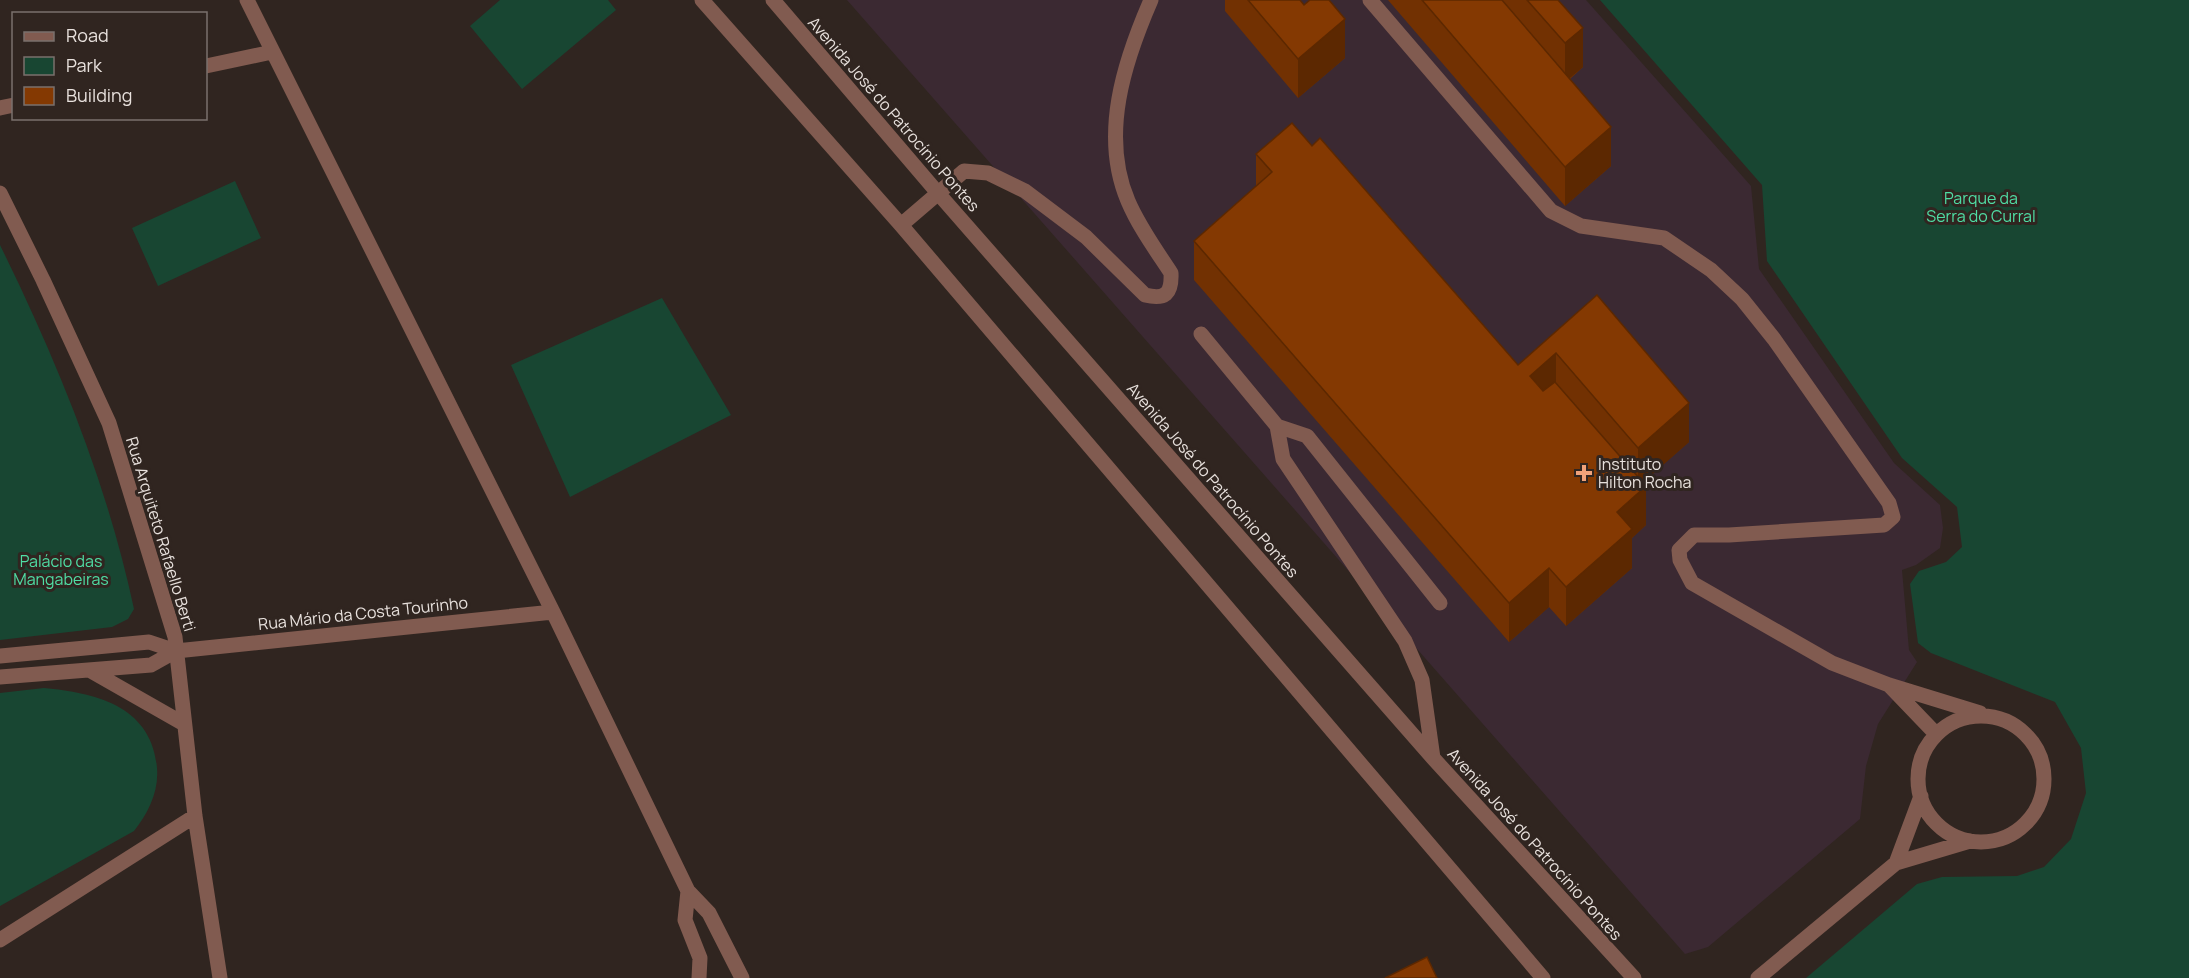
<svg xmlns="http://www.w3.org/2000/svg" width="2189" height="978" font-family="Manrope,sans-serif">
<style>
.medical{fill:#3b2932}
.green{fill:#184632}
.lines{fill:none;stroke-linecap:round;stroke-linejoin:round}
.minor{stroke:#815b50;stroke-width:15}
.wall{fill:#723102}
.shaded-wall{fill:#5c2801}
.building{fill:#843902;stroke:#5c2801;stroke-width:1.5}
.poi-dot{fill:#f0a27a;stroke:#302520;stroke-width:2}
.labels{text-anchor:middle;stroke-width:6;stroke-linejoin:round;paint-order:stroke}
.street-label{font-size:16px;fill:#e8e1dd;stroke:#302520}
.park-label{font-size:16px;fill:#4fdda4;stroke:#302520}
.poi-label{font-size:16px;fill:#e8e1dd;stroke:#302520;text-anchor:start}
</style>
<rect width="100%" height="100%" fill="#302520"/>
<path class="medical" d="M847 0H1586L1751 186 1759 269 1894 463 1940 505 1943 528 1940 548 1916 565 1902 570 1909 650 1917 662 1878 724 1866 766 1860 819 1708 947 1685 954Z"/>
<path class="green" d="M500 0H608L616 10 522 89 470 26Z
M1600 0H2189V978H1806L1917 884 1942 877 2017 876 2044 867 2071 839 2086 793 2081 748 2055 702 1931 653 1918 643 1910 584 1919 571 1946 562 1962 547 1957 507 1902 458 1767 261 1762 185Z
M235 181 261 238 158 286 132 228Z
M0 245C57 361 107 482 134 609L128 619 112 627 0 640Z
M662 298 731 415 570 497 511 365Z
M44 688C96 693 152 706 157 768 159 792 148 813 134 831L0 906V693Z"/>
<g class="lines">
<path class="minor" d="M247 0 553 612 688 891
M702 0 901 225 1543 978
M773 0 937 192 1433 758 1634 978
M1370 0 1551 211 1581 226 1664 238 1711 270 1742 299 1774 339 1889 503 1893 517 1884 525 1729 535H1694L1679 550 1680 560 1692 583 1832 663 1889 685
M206 66 272 52
M0 108 14 105
M0 193 43 280 109 423 175 637 195 816 220 978
M901 225 964 171 988 173 1025 191 1086 237 1145 295C1165 300 1172 294 1171 273 1156 250 1139 227 1128 201 1100 135 1124 62 1151 0
M1201 334 1277 426 1307 436 1440 603
M1277 426 1283 459 1405 641 1422 680 1433 758
M0 656 149 642 176 651
M91 671 184 724
M0 677 151 665 176 651 553 612
M1918 779a63 63 0 1 1 126 0a63 63 0 1 1-126 0Z
M1936 734 1889 685 1980 713
M1896 863 1921 796
M0 940 195 816
M699 978 700 958 685 920 688 891 709 913 742 978
M1758 978 1896 863 1970 841"/>
</g>
<path class="wall" d="M1225 0H1300L1345 58 1298 98 1225 11Z
M1388 0H1558L1583 67 1570 79 1611 166 1565 206Z
M1312 146 1518 365 1597 295 1689 442 1642 483 1646 525 1632 538V568L1566 626 1549 607 1509 642 1194 280V241L1256 186V154Z"/>
<path class="shaded-wall" d="M1345 19V58L1298 98V59Z
M1583 28V67L1565 82V43Z
M1611 127V166L1565 206V167Z
M1556 353V392L1530 415V376Z
M1689 403V442L1638 487V448Z
M1646 486V525L1632 538V568L1566 626V587L1617 512Z
M1549 568V607L1509 642V603Z"/>
<path class="building" d="M1248 0H1300L1304 5 1310 0H1329L1345 19 1298 59Z
M1422 0H1502L1611 127 1565 167Z
M1527 0H1558L1583 28 1565 43Z
M1292 123 1312 146 1320 138 1518 365 1597 295 1689 403 1638 448 1556 353 1530 376 1543 391 1555 382 1646 486 1617 512 1632 529 1566 587 1549 568 1509 603 1194 241 1272 172 1256 154Z
M1427 957 1437 978H1385Z"/>
<path class="poi-dot" d="M1581 464h6v6h6v6h-6v6h-6v-6h-6v-6h6z"/>
<g class="labels">
<g class="street-label">
<text transform="translate(894 114) rotate(49)" y="6">Avenida José do Patrocínio Pontes</text>
<text transform="translate(1213 480) rotate(49)" y="6">Avenida José do Patrocínio Pontes</text>
<text transform="translate(161 534) rotate(73)" y="6">Rua Arquiteto Rafaello Berti</text>
<text transform="translate(363 613) rotate(-6)" y="6">Rua Mário da Costa Tourinho</text>
<text transform="translate(1535 844) rotate(48)" y="6">Avenida José do Patrocínio Pontes</text>
</g>
<g class="park-label">
<text x="1981" y="204">Parque da<tspan x="1981" dy="18">Serra do Curral</tspan></text>
<text x="61" y="567">Palácio das<tspan x="61" dy="18">Mangabeiras</tspan></text>
</g>
<g class="poi-label">
<text x="1598" y="470">Instituto<tspan x="1598" dy="18">Hilton Rocha</tspan></text>
</g>
</g>
<rect x="12" y="12" width="195" height="108" fill="#302520" stroke="#7a706c" stroke-width="1.5"/>
<rect x="24" y="32" width="30" height="9" fill="#815b50" stroke="#7a706c" stroke-width="1.5"/>
<text x="66" y="42" font-size="18" fill="#e8e1dd">Road</text>
<rect x="24" y="57" width="30" height="18" fill="#184632" stroke="#7a706c" stroke-width="1.5"/>
<text x="66" y="72" font-size="18" fill="#e8e1dd">Park</text>
<rect x="24" y="87" width="30" height="18" fill="#843902" stroke="#7a706c" stroke-width="1.5"/>
<text x="66" y="102" font-size="18" fill="#e8e1dd">Building</text>
</svg>
